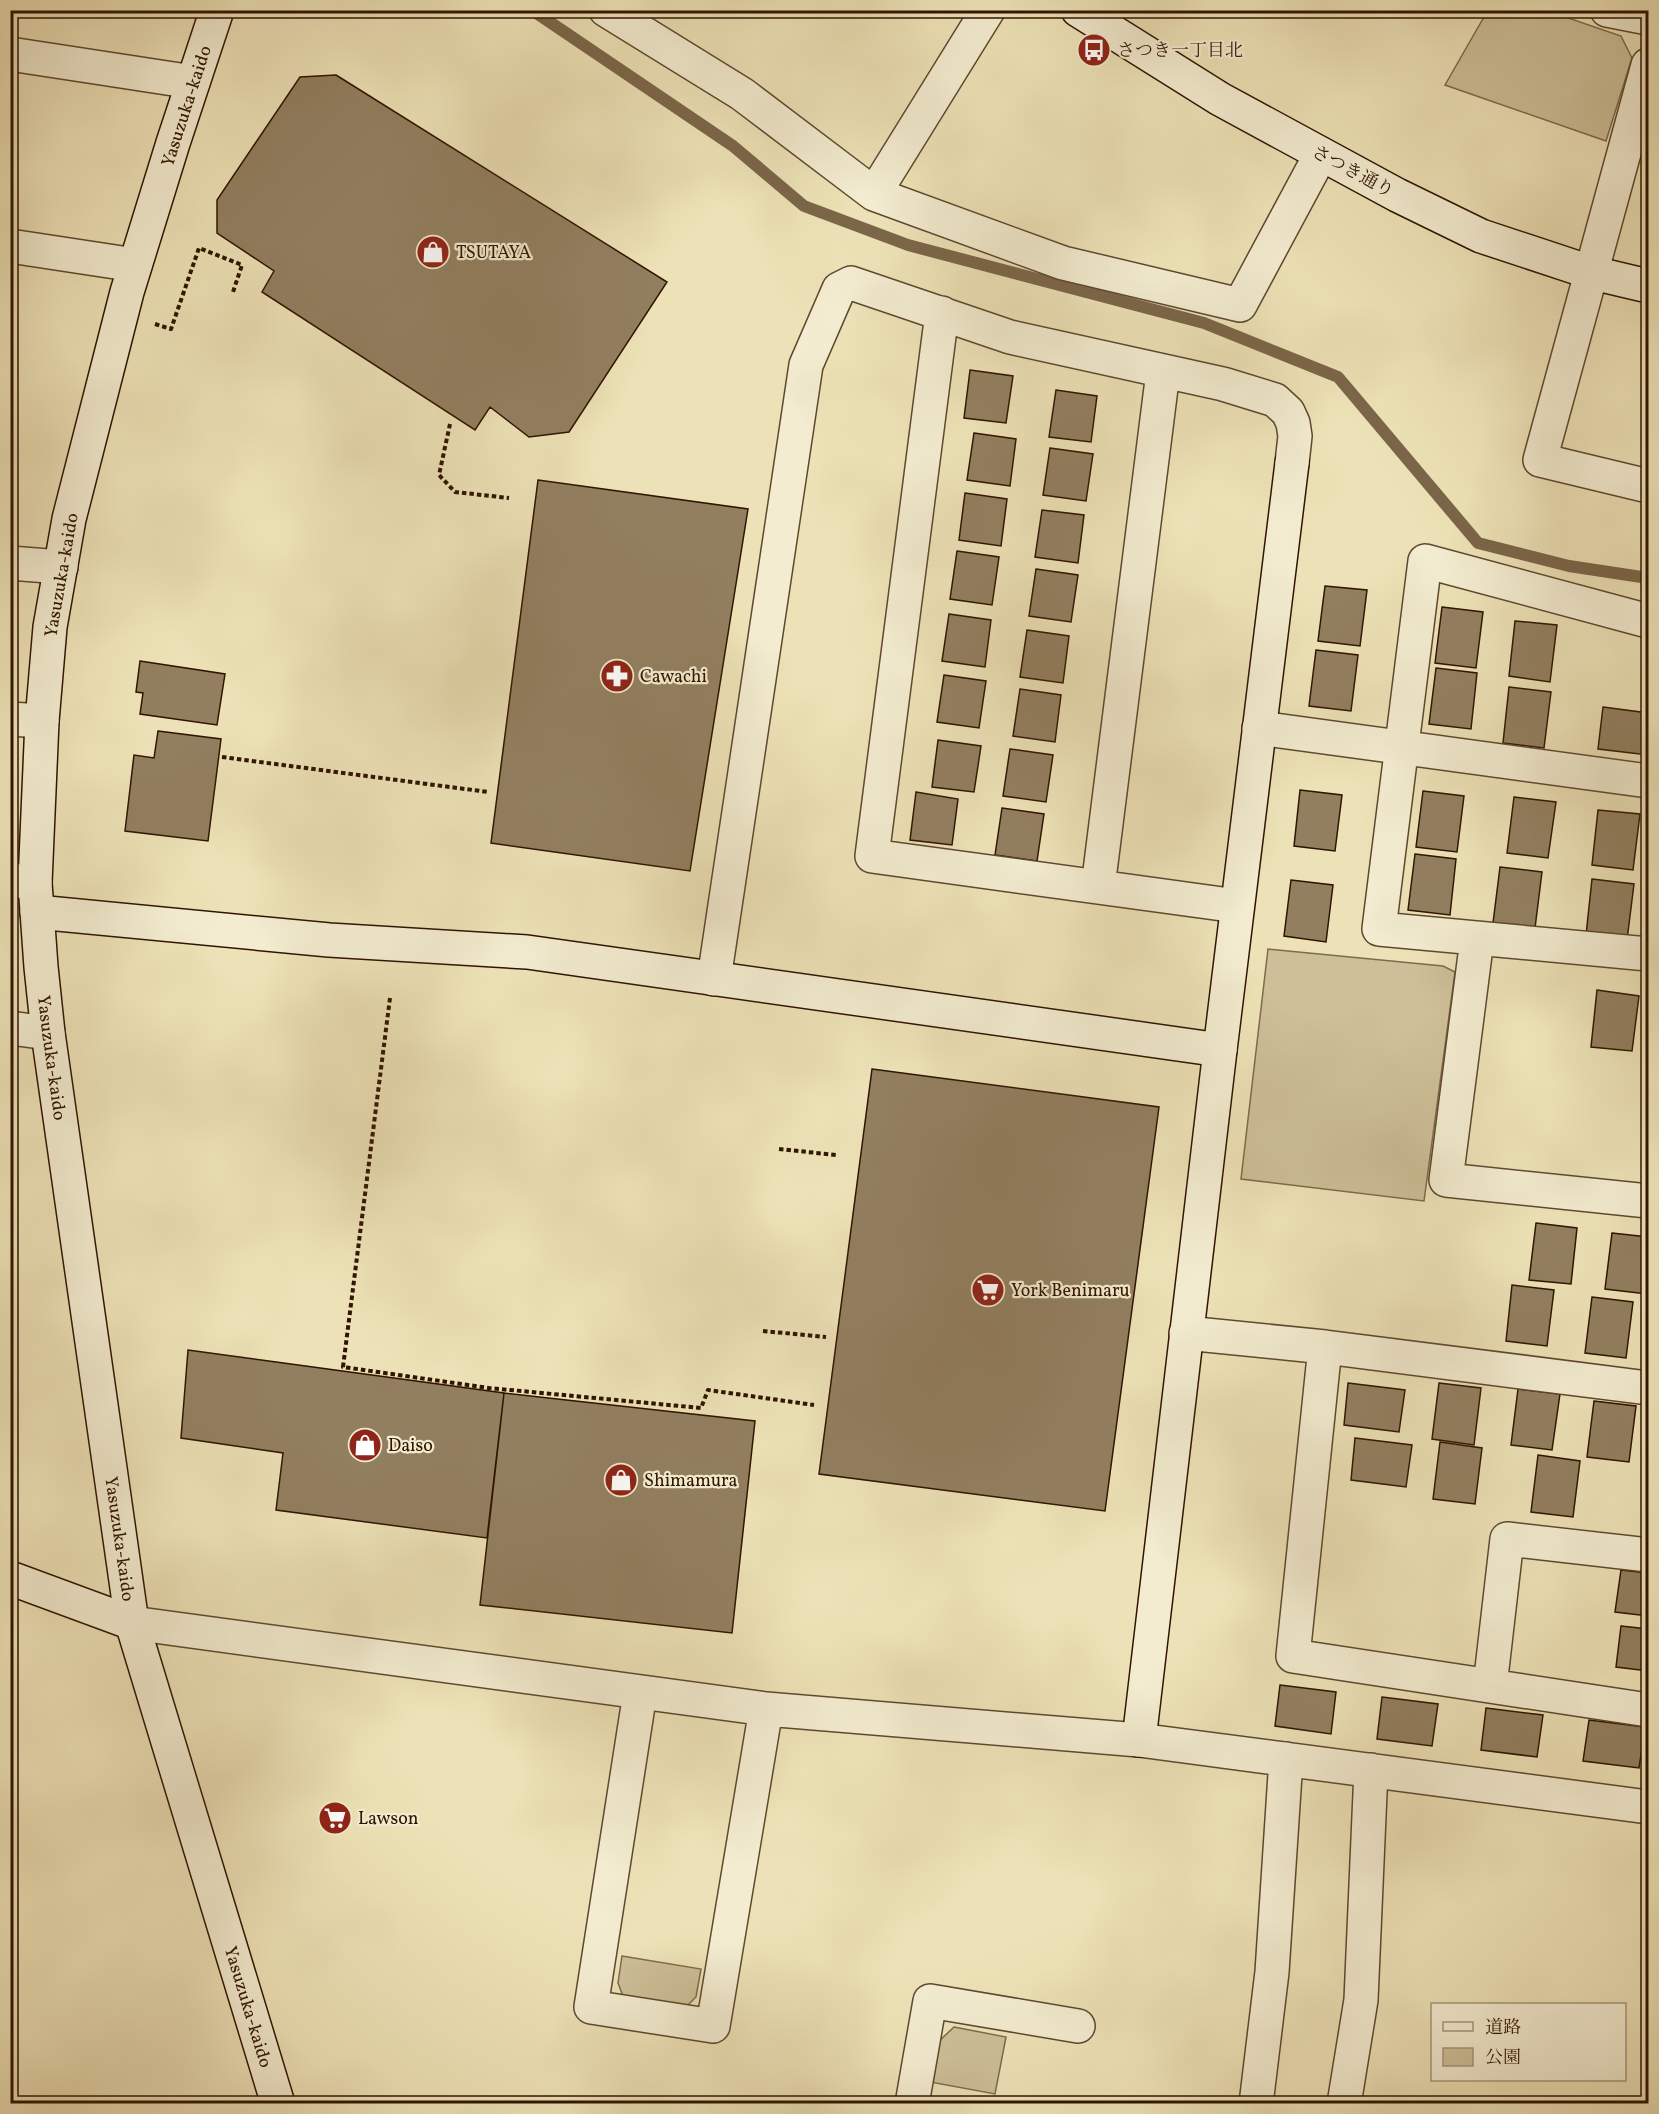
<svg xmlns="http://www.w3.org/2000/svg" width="1659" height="2114" font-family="Vollkorn,'Noto Serif JP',serif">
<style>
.green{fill:#cdbf98;stroke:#7e6a4c;stroke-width:1.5}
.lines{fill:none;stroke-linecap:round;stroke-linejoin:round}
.stream{stroke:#7b6649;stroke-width:12}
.building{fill:#927f60;stroke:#301401;stroke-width:1.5}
.street-casing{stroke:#5f482e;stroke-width:36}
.secondary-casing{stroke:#301401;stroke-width:36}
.path{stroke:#301401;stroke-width:4;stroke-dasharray:4.5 3;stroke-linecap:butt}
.street{stroke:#f3ecd0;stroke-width:33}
.secondary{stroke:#f3ecd0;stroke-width:33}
.labels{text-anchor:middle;stroke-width:4.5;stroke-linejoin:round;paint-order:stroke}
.poi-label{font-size:18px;fill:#301401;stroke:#f3ecd0;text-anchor:start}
.street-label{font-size:18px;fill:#301401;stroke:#f3ecd0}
</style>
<rect width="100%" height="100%" fill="#ede2b7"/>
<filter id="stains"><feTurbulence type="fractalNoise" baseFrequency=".00333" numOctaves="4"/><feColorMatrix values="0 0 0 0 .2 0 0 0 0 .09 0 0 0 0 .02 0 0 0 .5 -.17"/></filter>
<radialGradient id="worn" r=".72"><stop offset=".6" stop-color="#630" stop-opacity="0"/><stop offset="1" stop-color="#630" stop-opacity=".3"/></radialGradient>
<path class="green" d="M1488 10 1548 11 1621 36 1632 58 1606 141 1445 85Z
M1268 949 1443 966 1455 972 1424 1201 1241 1179Z
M622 1956 701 1969 696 1997 684 2009 624 1999 618 1983Z
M954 2027 1006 2037 995 2094 930 2082 937 2043Z"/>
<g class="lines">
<path class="stream" d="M532 10 733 146 804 206 908 245 1204 323 1338 377 1478 543 1569 566 1648 578"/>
</g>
<path class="building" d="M336 75 667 282 569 432 529 437 490 407 475 430 262 292 274 271 217 233V200L300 77Z
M970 370 1013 376 1006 423 964 418Z
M1056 390 1097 396 1091 442 1049 437Z
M974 433 1016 439 1010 486 967 480Z
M1050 448 1093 454 1086 501 1043 495Z
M538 480 748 509 690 871 491 843Z
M965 493 1007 499 1001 546 959 540Z
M1042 510 1084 515 1078 563 1035 557Z
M957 551 999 557 992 605 950 599Z
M1036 569 1078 575 1071 622 1029 616Z
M1325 586 1367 590 1360 646 1318 641Z
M1442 607 1483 612 1476 668 1435 663Z
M949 614 991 620 985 667 942 661Z
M1515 621 1557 625 1550 682 1509 676Z
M1027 630 1069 636 1063 683 1020 677Z
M1316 650 1358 655 1351 711 1309 706Z
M140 661 225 674 217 725 140 714 143 693 136 692Z
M1436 668 1477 673 1471 729 1429 724Z
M944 675 986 681 979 728 937 722Z
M1509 687 1551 692 1544 748 1503 743Z
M1020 689 1061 695 1055 742 1013 736Z
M1603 707 1648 713V755L1598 749Z
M158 731 221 739 208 841 125 831 134 755 154 758Z
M938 740 981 746 974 792 932 787Z
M1010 749 1053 755 1046 802 1003 796Z
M1300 790 1342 795 1335 851 1294 846Z
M1423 791 1464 796 1457 852 1416 847Z
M916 792 958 799 952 845 910 840Z
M1514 797 1556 802 1548 858 1507 853Z
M1002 808 1044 814 1037 861 995 855Z
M1598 810 1640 814 1633 870 1592 865Z
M1415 854 1456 859 1450 915 1408 910Z
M1500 867 1542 872 1535 928 1493 923Z
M1592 879 1634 884 1627 940 1586 935Z
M1291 880 1333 885 1326 942 1284 936Z
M1597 990 1639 996 1632 1051 1591 1047Z
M872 1069 1159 1107 1105 1511 819 1474Z
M1536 1223 1577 1228 1571 1284 1529 1280Z
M1612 1233 1648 1237 1647 1294 1605 1289Z
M1512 1285 1554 1290 1547 1346 1506 1341Z
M1592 1297 1633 1302 1626 1358 1585 1353Z
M188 1350 504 1393 487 1538 276 1510 283 1453 181 1438Z
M1348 1383 1405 1390 1399 1432 1344 1425Z
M1439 1383 1481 1388 1474 1445 1432 1439Z
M1518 1389 1560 1394 1552 1450 1511 1445Z
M504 1393 755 1421 732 1633 480 1605Z
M1594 1401 1636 1406 1629 1462 1587 1457Z
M1355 1438 1412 1445 1406 1487 1351 1480Z
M1440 1442 1482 1448 1475 1504 1433 1499Z
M1538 1455 1580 1461 1573 1517 1531 1512Z
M1621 1570 1648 1573V1616L1615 1612Z
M1621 1626 1648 1629V1671L1616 1667Z
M1280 1685 1336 1692 1331 1734 1275 1726Z
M1382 1697 1438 1704 1432 1746 1377 1739Z
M1486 1708 1543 1715 1537 1757 1481 1750Z
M1589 1720 1645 1727 1639 1768 1583 1761Z"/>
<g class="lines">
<g class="street-casing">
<path id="street" d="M606 10 742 94 874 194 1063 263 1240 305 1321 154
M1607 10 1648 18
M10 54 193 82
M1648 65 1540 460 1648 486
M874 194 988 10
M10 246 135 265
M942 313 872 856 1237 906
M10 563 61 567
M1648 621 1425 561 1379 929 1648 954
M10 719 42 721
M1259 728 1648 781
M10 880 35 883
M1098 887 1163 372
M1477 939 1446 1180 1648 1201
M714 979 806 365 839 289 851 283 1010 337 1223 384 1275 400 1288 412 1293 423 1295 436 1292 463
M10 1028 48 1033
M1186 1333 1325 1347 1648 1388
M1325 1347 1293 1656 1648 1710
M132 1623 766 1709 1139 1740 1648 1807
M1490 1686 1507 1539 1648 1555
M640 1693 591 2007 713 2026 766 1709
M912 2104 930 2001 1078 2026
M1256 2104 1272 1972 1286 1759
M1344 2104 1361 2000 1371 1770"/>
</g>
<g class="secondary-casing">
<g id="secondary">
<path id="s1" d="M217 10 173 143 127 292 69 519 50 627 42 721 35 883 41 967 48 1033 132 1623 278 2104"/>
<path d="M1078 10 1220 99 1397 195 1481 236 1593 273 1648 286"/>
<path d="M37 912 329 940 527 952 1220 1050"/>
<path d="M10 1578 132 1623"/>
<path d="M1139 1740 1220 1050 1292 463"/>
</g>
</g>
<path class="path" d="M155 324 171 329 199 248 242 265 233 292
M450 424 439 475 455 492 509 498
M222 757 488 792
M390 998 343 1367 489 1388 701 1408 708 1390 814 1405
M779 1149 836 1155
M763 1331 826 1337"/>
<use href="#street" class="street"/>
<use href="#secondary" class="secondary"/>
</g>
<defs>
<g id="bus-disc" transform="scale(1.725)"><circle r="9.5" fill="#8f2418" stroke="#f3ecd0"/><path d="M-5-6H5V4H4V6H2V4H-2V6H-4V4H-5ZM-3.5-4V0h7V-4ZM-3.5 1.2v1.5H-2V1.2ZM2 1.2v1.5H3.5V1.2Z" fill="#fff"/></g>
<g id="shop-disc" transform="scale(1.725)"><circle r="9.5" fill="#8f2418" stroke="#f3ecd0"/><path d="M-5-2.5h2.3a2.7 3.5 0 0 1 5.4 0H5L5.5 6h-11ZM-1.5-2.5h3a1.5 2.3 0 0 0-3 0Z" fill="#fff"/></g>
<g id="pharmacy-disc" transform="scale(1.725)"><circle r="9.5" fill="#8f2418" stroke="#f3ecd0"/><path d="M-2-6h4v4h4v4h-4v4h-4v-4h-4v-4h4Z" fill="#fff"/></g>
<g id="supermarket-disc" transform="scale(1.725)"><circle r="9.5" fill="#8f2418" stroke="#f3ecd0"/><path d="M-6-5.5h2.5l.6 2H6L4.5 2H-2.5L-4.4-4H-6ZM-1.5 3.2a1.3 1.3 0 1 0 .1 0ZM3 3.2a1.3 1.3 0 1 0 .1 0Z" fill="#fff"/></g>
</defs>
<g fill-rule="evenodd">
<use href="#bus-disc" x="1094" y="50"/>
<use href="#shop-disc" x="433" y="252"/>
<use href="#pharmacy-disc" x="617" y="676"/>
<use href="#supermarket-disc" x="988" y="1290"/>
<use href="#shop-disc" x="365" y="1445"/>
<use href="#shop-disc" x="621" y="1480"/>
<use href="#supermarket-disc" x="335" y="1818"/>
</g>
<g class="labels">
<g class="poi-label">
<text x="1117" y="56">さつき一丁目北</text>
<text x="456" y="258">TSUTAYA</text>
<text x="640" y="682">Cawachi</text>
<text x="1011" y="1296">York Benimaru</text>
<text x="388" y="1451">Daiso</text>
<text x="644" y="1486">Shimamura</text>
<text x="358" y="1824">Lawson</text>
</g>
<g class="street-label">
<text transform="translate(186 106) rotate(-72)" y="6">Yasuzuka-kaido</text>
<text transform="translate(1353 171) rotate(28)" y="6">さつき通り</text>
<text transform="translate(61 575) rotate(-80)" y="6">Yasuzuka-kaido</text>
<text dy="6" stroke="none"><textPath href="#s1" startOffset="1072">Yasuzuka-kaido</textPath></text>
<text dy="6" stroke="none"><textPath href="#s1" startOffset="1558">Yasuzuka-kaido</textPath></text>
<text dy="6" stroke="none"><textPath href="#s1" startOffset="2044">Yasuzuka-kaido</textPath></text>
</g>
</g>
<rect width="1659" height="2114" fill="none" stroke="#ede2b7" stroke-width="36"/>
<rect x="12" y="12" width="1635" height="2090" fill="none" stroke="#301401" stroke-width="3"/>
<rect x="18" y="18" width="1623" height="2078" fill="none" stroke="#301401" stroke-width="1.5"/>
<rect x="1431" y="2003" width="195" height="78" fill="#f3ecd0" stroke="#a5967d" stroke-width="1.5"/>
<rect x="1443" y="2022" width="30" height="9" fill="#f3ecd0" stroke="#a5967d" stroke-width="1.5"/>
<text x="1485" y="2033" font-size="18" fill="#301401">道路</text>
<rect x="1443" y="2048" width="30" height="18" fill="#cdbf98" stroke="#a5967d" stroke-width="1.5"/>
<text x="1485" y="2063" font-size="18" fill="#301401">公園</text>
<rect width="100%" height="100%" filter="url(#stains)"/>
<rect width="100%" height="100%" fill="url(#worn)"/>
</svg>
